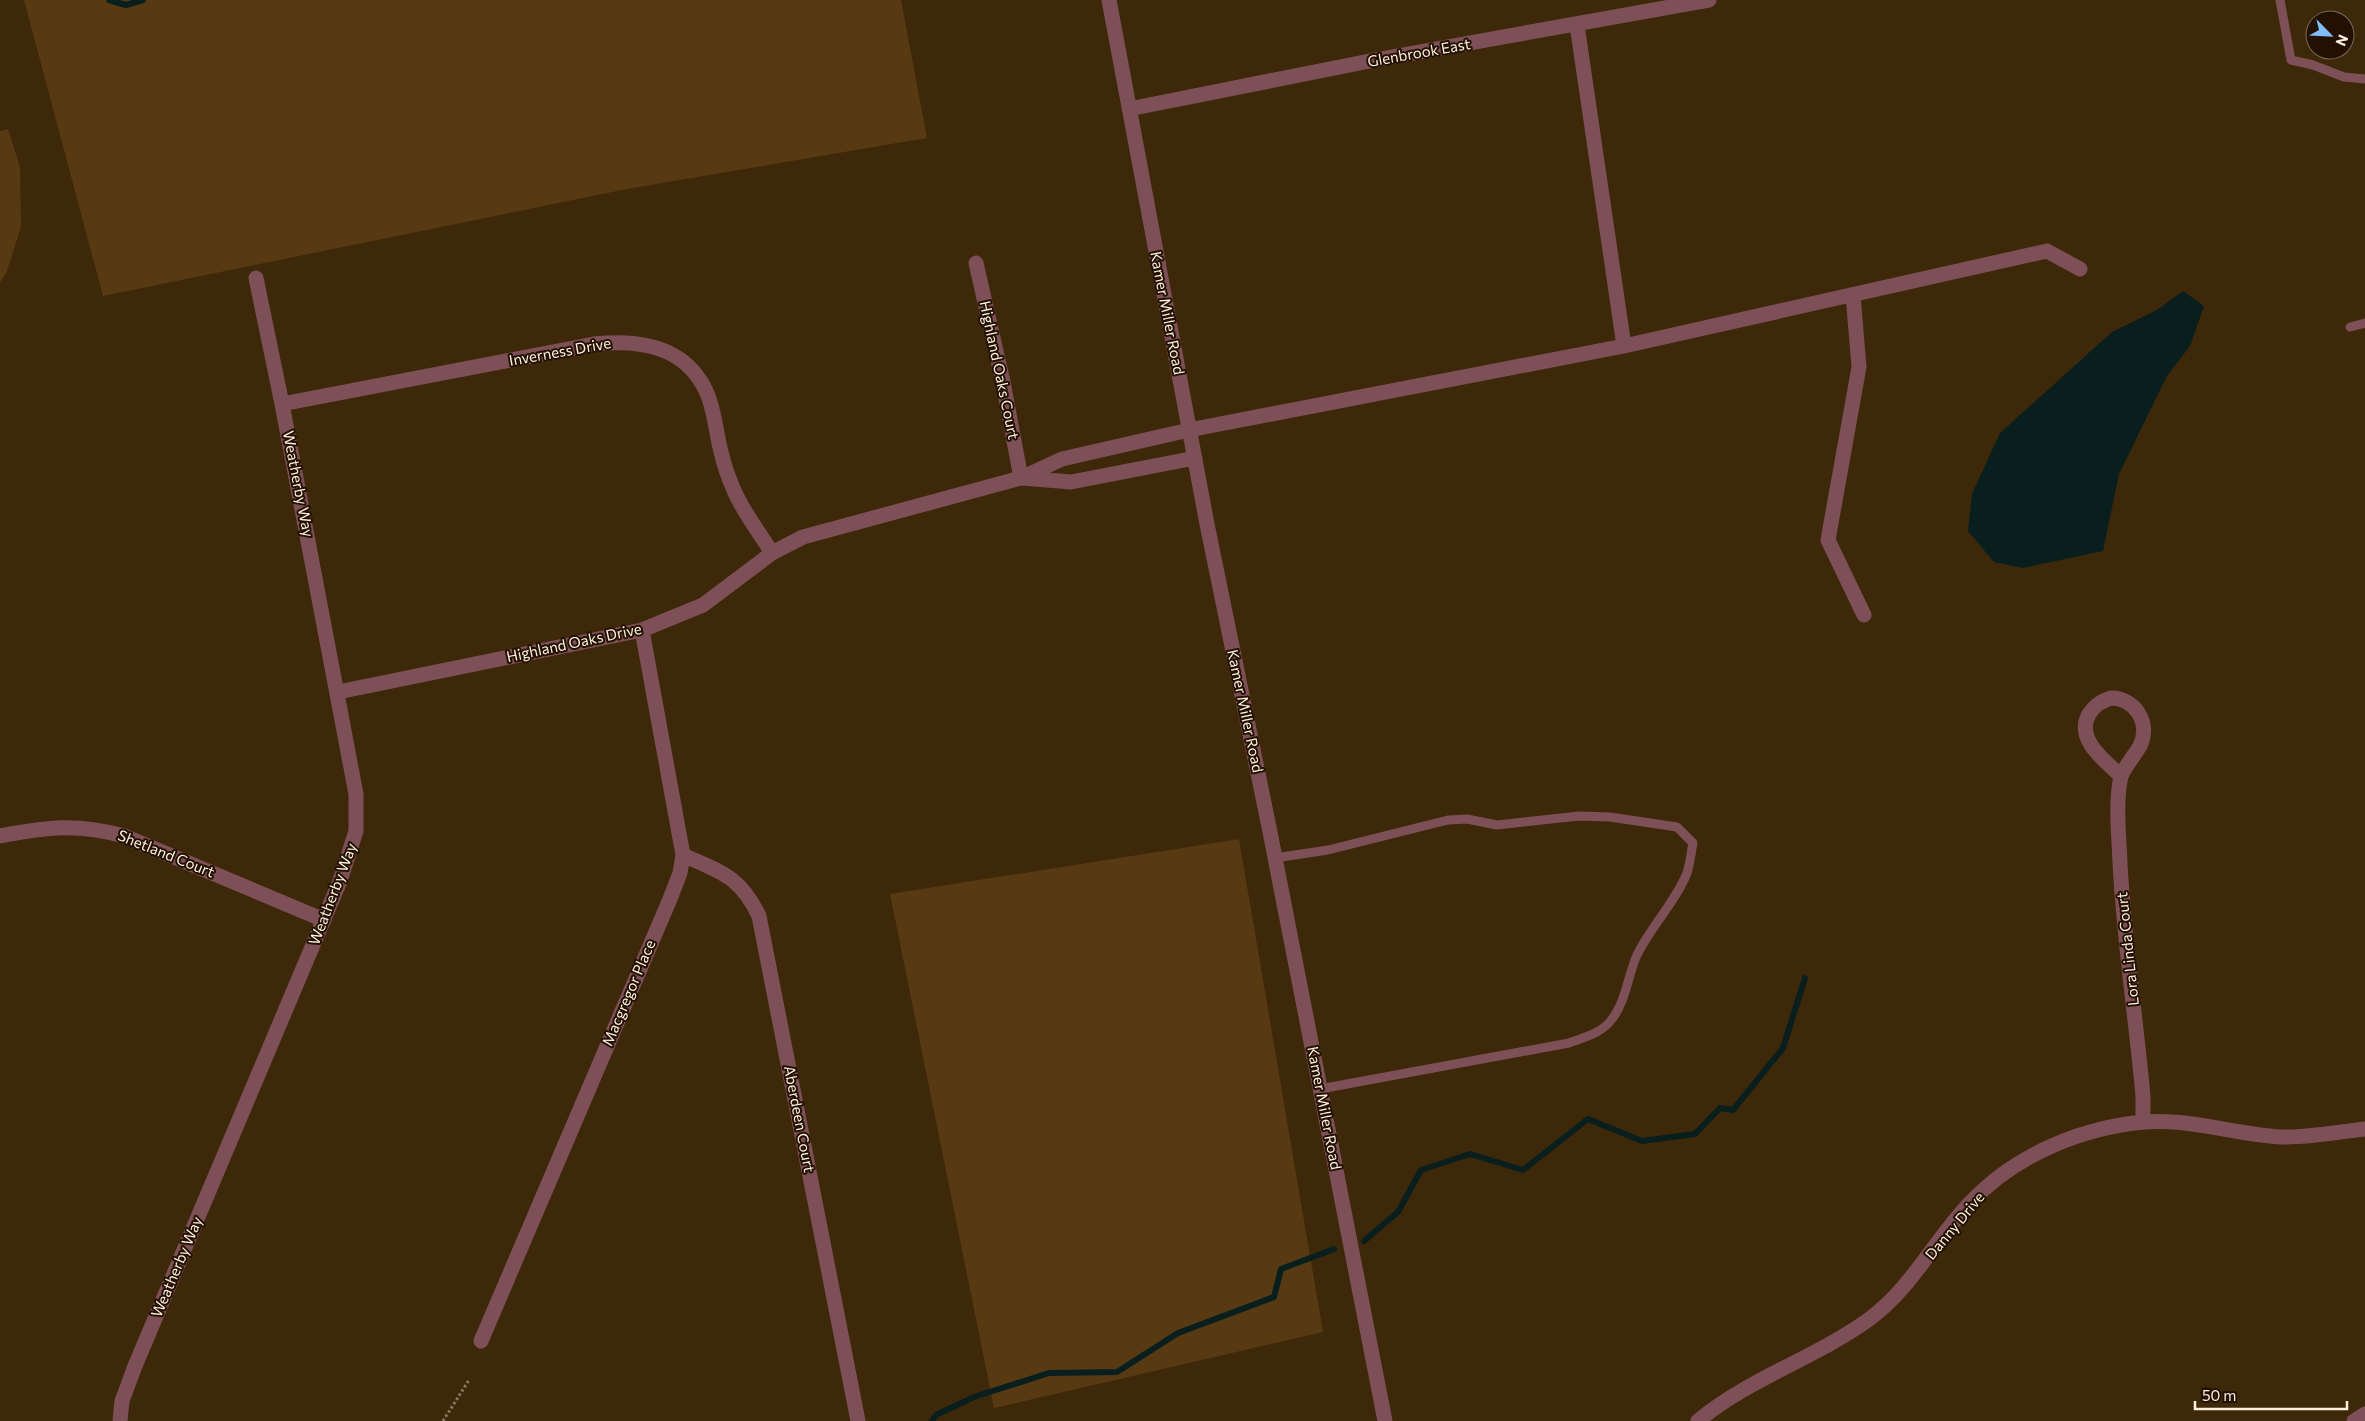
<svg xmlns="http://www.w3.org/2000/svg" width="2365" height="1421" font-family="Commissioner,sans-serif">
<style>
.green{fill:#573912}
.water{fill:#091f1e}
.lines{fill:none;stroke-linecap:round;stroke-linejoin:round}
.stream{stroke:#091f1e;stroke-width:6}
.path{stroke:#89765d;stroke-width:3;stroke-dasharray:2.5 2.5;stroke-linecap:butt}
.lane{stroke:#7d4f56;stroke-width:9}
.street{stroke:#7d4f56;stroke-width:15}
.labels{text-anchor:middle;stroke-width:4;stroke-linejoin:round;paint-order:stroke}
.street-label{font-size:15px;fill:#fff0df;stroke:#210}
</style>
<rect width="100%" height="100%" fill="#3e280a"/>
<path class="green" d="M24 0H901L927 138 627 189 103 296Z
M8 129 20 167 21 227 7 271 0 283V131Z
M1239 839 1323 1332 994 1408 890 894Z"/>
<path class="water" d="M2183 291 2204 306 2190 346 2167 376 2119 474 2103 551 2023 568 1994 562 1968 531 1972 494 2000 433 2112 332 2157 310Z"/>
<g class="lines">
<path class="stream" d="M109 0 126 5 143 0
M1364 1241 1398 1212 1421 1170 1470 1154 1523 1170 1588 1119 1642 1141 1695 1134 1720 1108 1733 1110 1783 1048 1805 978
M932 1421 936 1415 974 1397 1049 1373 1117 1372 1178 1333 1274 1297 1281 1269 1334 1249"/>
<path class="path" d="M443 1421 469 1380"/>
<path class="lane" d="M2280 0 2291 60 2313 65 2344 77 2365 79
M2350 327 2365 323
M1275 858 1328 850 1448 820 1467 819 1497 825 1579 816 1610 817 1677 827 1693 843C1691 853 1690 864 1687 873 1675 903 1651 926 1637 955 1628 975 1626 1001 1612 1019 1602 1033 1585 1037 1569 1043L1320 1089"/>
<path class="street" d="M1109 0 1207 524 1270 832 1385 1421
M1577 25 1624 346
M1129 109 1375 60 1709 0
M976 263 1003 382 1021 478
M1853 295 1859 367 1828 540 1864 615
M282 404 594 344C640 339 686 346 707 393 715 412 716 433 721 452 724 464 728 477 733 488 742 511 760 533 772 553
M1022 478 1071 482 1195 458
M338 692 642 630 703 605 772 553 803 537 1021 478 1062 459 1189 430 1624 346 2047 251 2080 269
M2111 698C2135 698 2151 723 2140 746 2134 756 2126 765 2121 776 2104 760 2075 739 2089 714 2095 705 2101 701 2111 698Z
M2121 776C2115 804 2119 834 2120 863 2124 941 2136 1019 2143 1096V1122
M0 836C47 827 77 823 124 836L324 920
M683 855C721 872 740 876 759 916L858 1421
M481 1341 670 899 680 873 683 855 642 630
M120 1421 122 1401 135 1366 340 881 356 831V794L282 404 256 278
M1698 1421C1748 1379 1815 1358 1868 1320 1911 1289 1934 1241 1970 1203 2012 1158 2073 1131 2134 1123 2184 1116 2231 1134 2280 1137 2308 1138 2337 1132 2365 1129
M2354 1421 2365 1414"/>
</g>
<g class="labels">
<g class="street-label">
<text transform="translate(1419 53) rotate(-10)" y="5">Glenbrook East</text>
<text transform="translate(1167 313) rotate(79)" y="5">Kamer Miller Road</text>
<text transform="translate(560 352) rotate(-10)" y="5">Inverness Drive</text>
<text transform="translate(999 370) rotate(78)" y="5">Highland Oaks Court</text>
<text transform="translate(298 484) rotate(79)" y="5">Weatherby Way</text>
<text transform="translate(574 643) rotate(-12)" y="5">Highland Oaks Drive</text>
<text transform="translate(1245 711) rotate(78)" y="5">Kamer Miller Road</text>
<text transform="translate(166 854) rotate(22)" y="5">Shetland Court</text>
<text transform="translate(333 894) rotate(-69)" y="5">Weatherby Way</text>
<text transform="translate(2128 949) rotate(-96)" y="5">Lora Linda Court</text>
<text transform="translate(629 993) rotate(-67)" y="5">Macgregor Place</text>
<text transform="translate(1324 1108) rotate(79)" y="5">Kamer Miller Road</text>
<text transform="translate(799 1119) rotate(79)" y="5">Aberdeen Court</text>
<text transform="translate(1955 1226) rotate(-50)" y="5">Danny Drive</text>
<text transform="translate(177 1267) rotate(-67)" y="5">Weatherby Way</text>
</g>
</g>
<g transform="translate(2330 35) rotate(114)"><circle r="24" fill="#221100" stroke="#7a6a59"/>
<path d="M0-4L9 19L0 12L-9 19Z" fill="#81bdfa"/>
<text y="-8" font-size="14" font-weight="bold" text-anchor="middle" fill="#fff0df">N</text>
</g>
<path d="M2195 1401v8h152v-8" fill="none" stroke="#fff0df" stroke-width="2.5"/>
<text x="2202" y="1401" font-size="15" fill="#fff0df" stroke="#221100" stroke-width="4" paint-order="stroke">50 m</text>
</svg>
